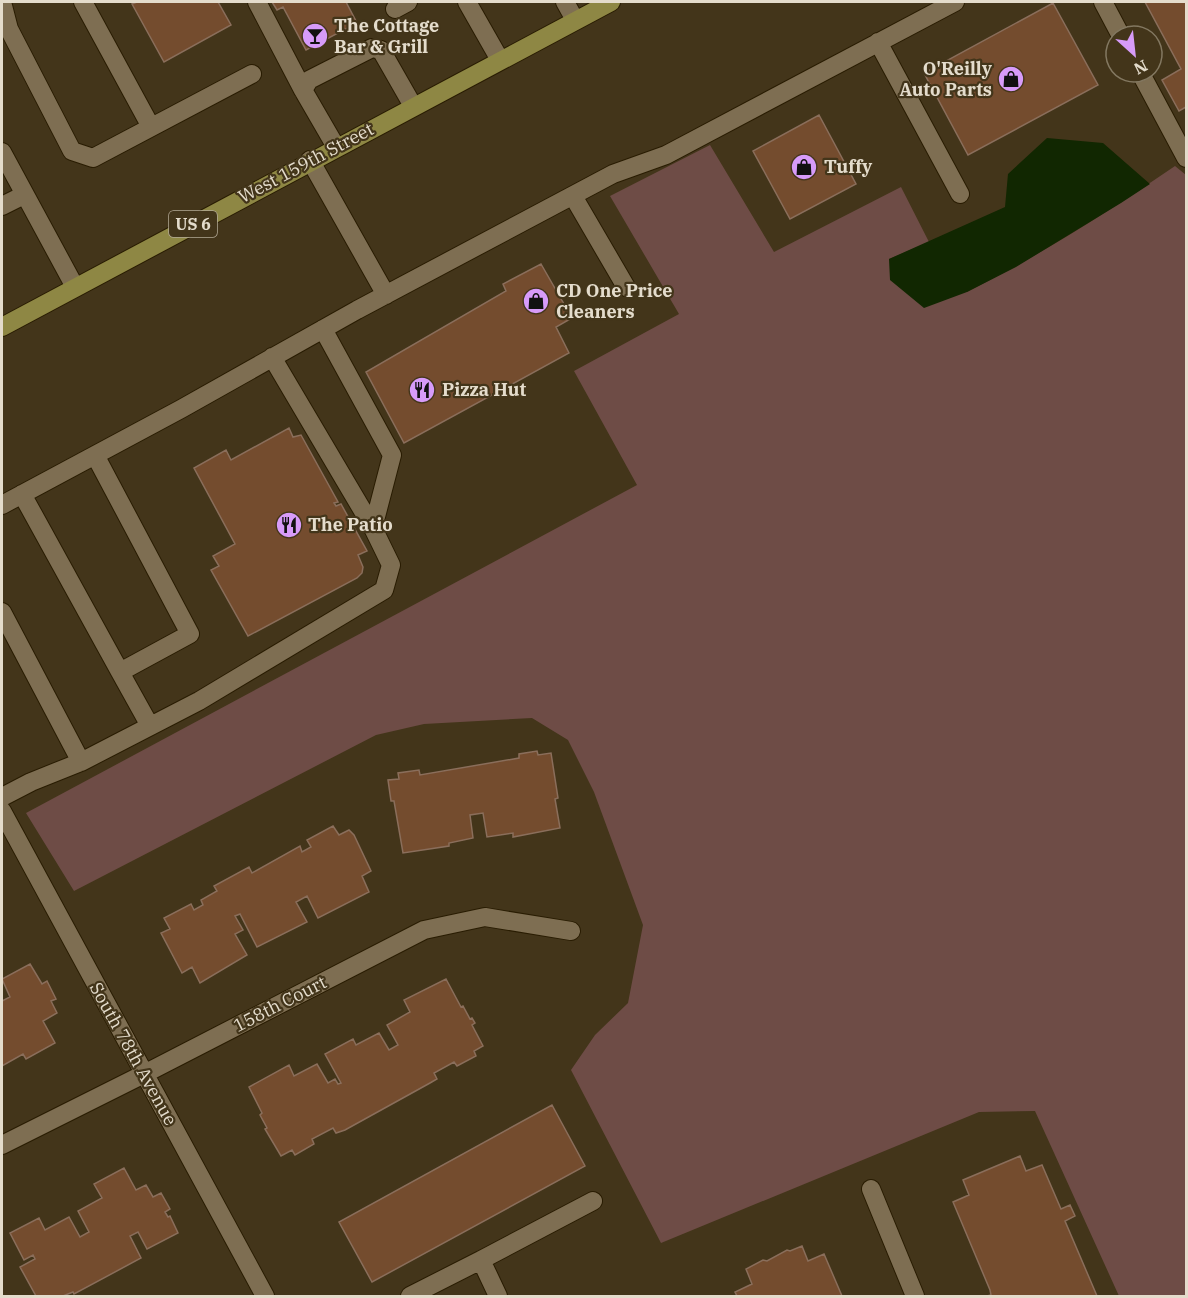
<svg xmlns="http://www.w3.org/2000/svg" width="1188" height="1298" font-family="'IBM Plex Serif',serif">
<style>
.green{fill:#6e4c46}
.water{fill:#112701}
.building{fill:#744c2e;stroke:#8a6e5b;stroke-width:1.5}
.lines{fill:none;stroke-linecap:round;stroke-linejoin:round}
.minor-casing{stroke:#291c02;stroke-width:20}
.major-casing{stroke:#291c02;stroke-width:20}
.minor{stroke:#7e6e52;stroke-width:18}
.major{stroke:#8e8744;stroke-width:18}
.labels{text-anchor:middle;stroke-width:4.5;stroke-linejoin:round;paint-order:stroke}
.shield{fill:#43351a;stroke:#b4aa97;stroke-width:1.5}
.shield-label{font-size:16px;font-weight:bold;fill:#e4dccc}
.poi-label{font-size:18px;font-weight:bold;fill:#e4dccc;stroke:#43351a;text-anchor:start}
.street-label{font-size:18px;fill:#e4dccc;stroke:#43351a}
</style>
<rect width="100%" height="100%" fill="#43351a"/>
<path class="green" d="M710 145 774 252 901 187 929 242 889 259 967 292C1040 255 1108 212 1175 166L1186 175V1296H1119L1035 1111 979 1112 661 1243 571 1070 595 1035 628 1003 643 925 594 792 568 740 532 718 424 724 376 735 74 891 26 813 637 485 574 371 679 314 610 196Z"/>
<path class="water" d="M1047 138 1103 143 1150 184 1121 203 1016 267 967 292 924 308 890 280 889 259 1005 207 1008 174Z"/>
<path class="building" d="M137 2H218L231 25 164 62 132 4Z
M272 2H346L357 23 306 50 283 7 277 10Z
M1145 2H1186V107L1179 111 1162 80 1181 69Z
M1053 3 1098 85 968 155 924 73Z
M819 115 856 184 790 219 753 151Z
M541 264 572 318 556 327 569 353 404 443 366 372 506 291 503 284Z
M289 428 293 437 301 435 338 502 334 503 336 506 341 504 367 551 358 555 363 567 362 573 357 578 248 636 211 570 219 566 213 556 235 544 194 468 226 450 231 460Z
M537 751 538 755 551 753 558 798 555 799 560 828 513 837V833L487 837 483 813 470 815 473 838 449 843V846L403 853 394 801H391L388 780 399 779 398 773 419 770 420 775 519 758V754Z
M333 826 339 835 349 830 354 835 371 871 362 876 369 892 318 918 307 896 296 902 307 922 257 947 240 914 235 916 243 930 235 934 247 955 200 983 192 967 182 973 161 933 170 929 164 918 191 904 194 910 203 905 201 900 217 891 214 886 249 867 252 873 300 846 302 852 311 847 307 840Z
M30 964 42 984 47 981 56 999 51 1001 57 1013 43 1021 55 1043 26 1059 23 1054 2 1066V1001L10 997 2 979Z
M446 979 461 1007 463 1006 470 1019 472 1018 475 1023 472 1025 483 1046 474 1051 476 1056 457 1066 454 1062 434 1073 437 1079 430 1083 345 1130 336 1133 333 1128 312 1139 314 1144 295 1155 292 1150 281 1156 265 1129 267 1128 260 1115 262 1113 249 1087 289 1065 294 1076 317 1064 328 1083 335 1079 338 1084 341 1083 325 1054 353 1039 356 1045 379 1033 389 1050 398 1045 387 1025 410 1012 404 1000Z
M552 1105 585 1166 372 1282 339 1222Z
M1020 1156 1026 1171 1042 1165 1061 1209 1070 1205 1075 1216 1065 1221 1097 1296H987L991 1295 990 1290 953 1202 969 1195 963 1180Z
M124 1168 136 1190 146 1185 153 1197 161 1193 170 1209 165 1212 168 1217 170 1216 178 1233 147 1249 138 1232 130 1236 141 1258 74 1294 73 1292 63 1296H36L20 1267 35 1259 33 1255 24 1260 10 1233 39 1218 45 1230 69 1217 80 1237 89 1232 78 1211 102 1198 94 1184Z
M802 1246 808 1261 824 1254 842 1296H737L735 1292 752 1284 746 1269 763 1260 767 1261 787 1250 790 1251Z"/>
<g class="lines">
<g class="minor-casing">
<path id="minor" d="M2 2 9 29 72 151 93 158 252 74
M83 2 151 127
M257 2 303 90 336 147
M467 2 500 60
M565 2 575 20
M1103 2 1121 36
M395 9 408 2
M878 42 960 194
M1140 72 1186 158
M303 90 309 80 372 48 381 50 413 106
M2 152 75 287
M310 160 386 295
M573 196 626 287
M2 206 24 195
M323 329 392 455 373 528
M95 455 190 634 120 672 150 726
M22 494 120 672
M2 505 181 409 357 310 613 174 666 155 955 2
M2 612 81 762
M2 797 31 782 81 762 199 701 384 590 391 565 373 528 272 357
M2 811 265 1296
M2 1145 144 1074 424 930 485 917 571 931
M871 1189 915 1296
M481 1260 593 1201
M410 1296 481 1260 498 1296"/>
</g>
<g class="major-casing">
<path id="major" d="M2 327 611 2"/>
</g>
<use href="#minor" class="minor"/>
<use href="#major" class="major"/>
</g>
<defs>
<g id="bar-disc" transform="scale(1.35)"><circle r="9.5" fill="#d79bf9" stroke="#43351a"/><path d="M-6-5H6L.8 .8V4.5H3.5V6h-7V4.5H-.8V.8Z" fill="#111"/></g>
<g id="shop-disc" transform="scale(1.35)"><circle r="9.5" fill="#d79bf9" stroke="#43351a"/><path d="M-5-2.5h2.3a2.7 3.5 0 0 1 5.4 0H5L5.5 6h-11ZM-1.5-2.5h3a1.5 2.3 0 0 0-3 0Z" fill="#111"/></g>
<g id="restaurant-disc" transform="scale(1.35)"><circle r="9.5" fill="#d79bf9" stroke="#43351a"/><path d="M-5-6h1v4h1v-4h1v4h1v-4h1v5L-1.5 .5V6h-2V.5L-5-1ZM5-6V6H3V1.5H1.5Q1.5-4 5-6Z" fill="#111"/></g>
</defs>
<g fill-rule="evenodd">
<use href="#bar-disc" x="315" y="36"/>
<use href="#shop-disc" x="1011" y="79"/>
<use href="#shop-disc" x="804" y="167"/>
<use href="#shop-disc" x="536" y="301"/>
<use href="#restaurant-disc" x="422" y="390"/>
<use href="#restaurant-disc" x="289" y="525"/>
</g>
<g class="labels">
<rect class="shield" x="169" y="211" width="48" height="26" rx="4.5"/>
<g class="shield-label">
<text x="193" y="230">US 6</text>
</g>
<g class="poi-label">
<text x="334" y="32">The Cottage<tspan x="334" dy="21">Bar &amp; Grill</tspan></text>
<text x="992" y="75" text-anchor="end">O'Reilly<tspan x="992" dy="21">Auto Parts</tspan></text>
<text x="824" y="173">Tuffy</text>
<text x="556" y="297">CD One Price<tspan x="556" dy="21">Cleaners</tspan></text>
<text x="442" y="396">Pizza Hut</text>
<text x="308" y="531">The Patio</text>
</g>
<g class="street-label">
<text transform="translate(306 163) rotate(-28)" y="6">West 159th Street</text>
<text transform="translate(280 1004) rotate(-27)" y="6">158th Court</text>
<text transform="translate(133 1054) rotate(61)" y="6">South 78th Avenue</text>
</g>
</g>
<rect width="1188" height="1298" fill="none" stroke="#e4dccc" stroke-width="6"/>
<g transform="translate(1134 54) rotate(153)"><circle r="28" fill="#43351a" stroke="#837861" stroke-width="1.5"/>
<path d="M0-4.5L10 22L0 15L-10 22Z" fill="#d79bf9"/>
<text y="-9" font-size="16" font-weight="bold" text-anchor="middle" fill="#e4dccc">N</text>
</g>
</svg>
